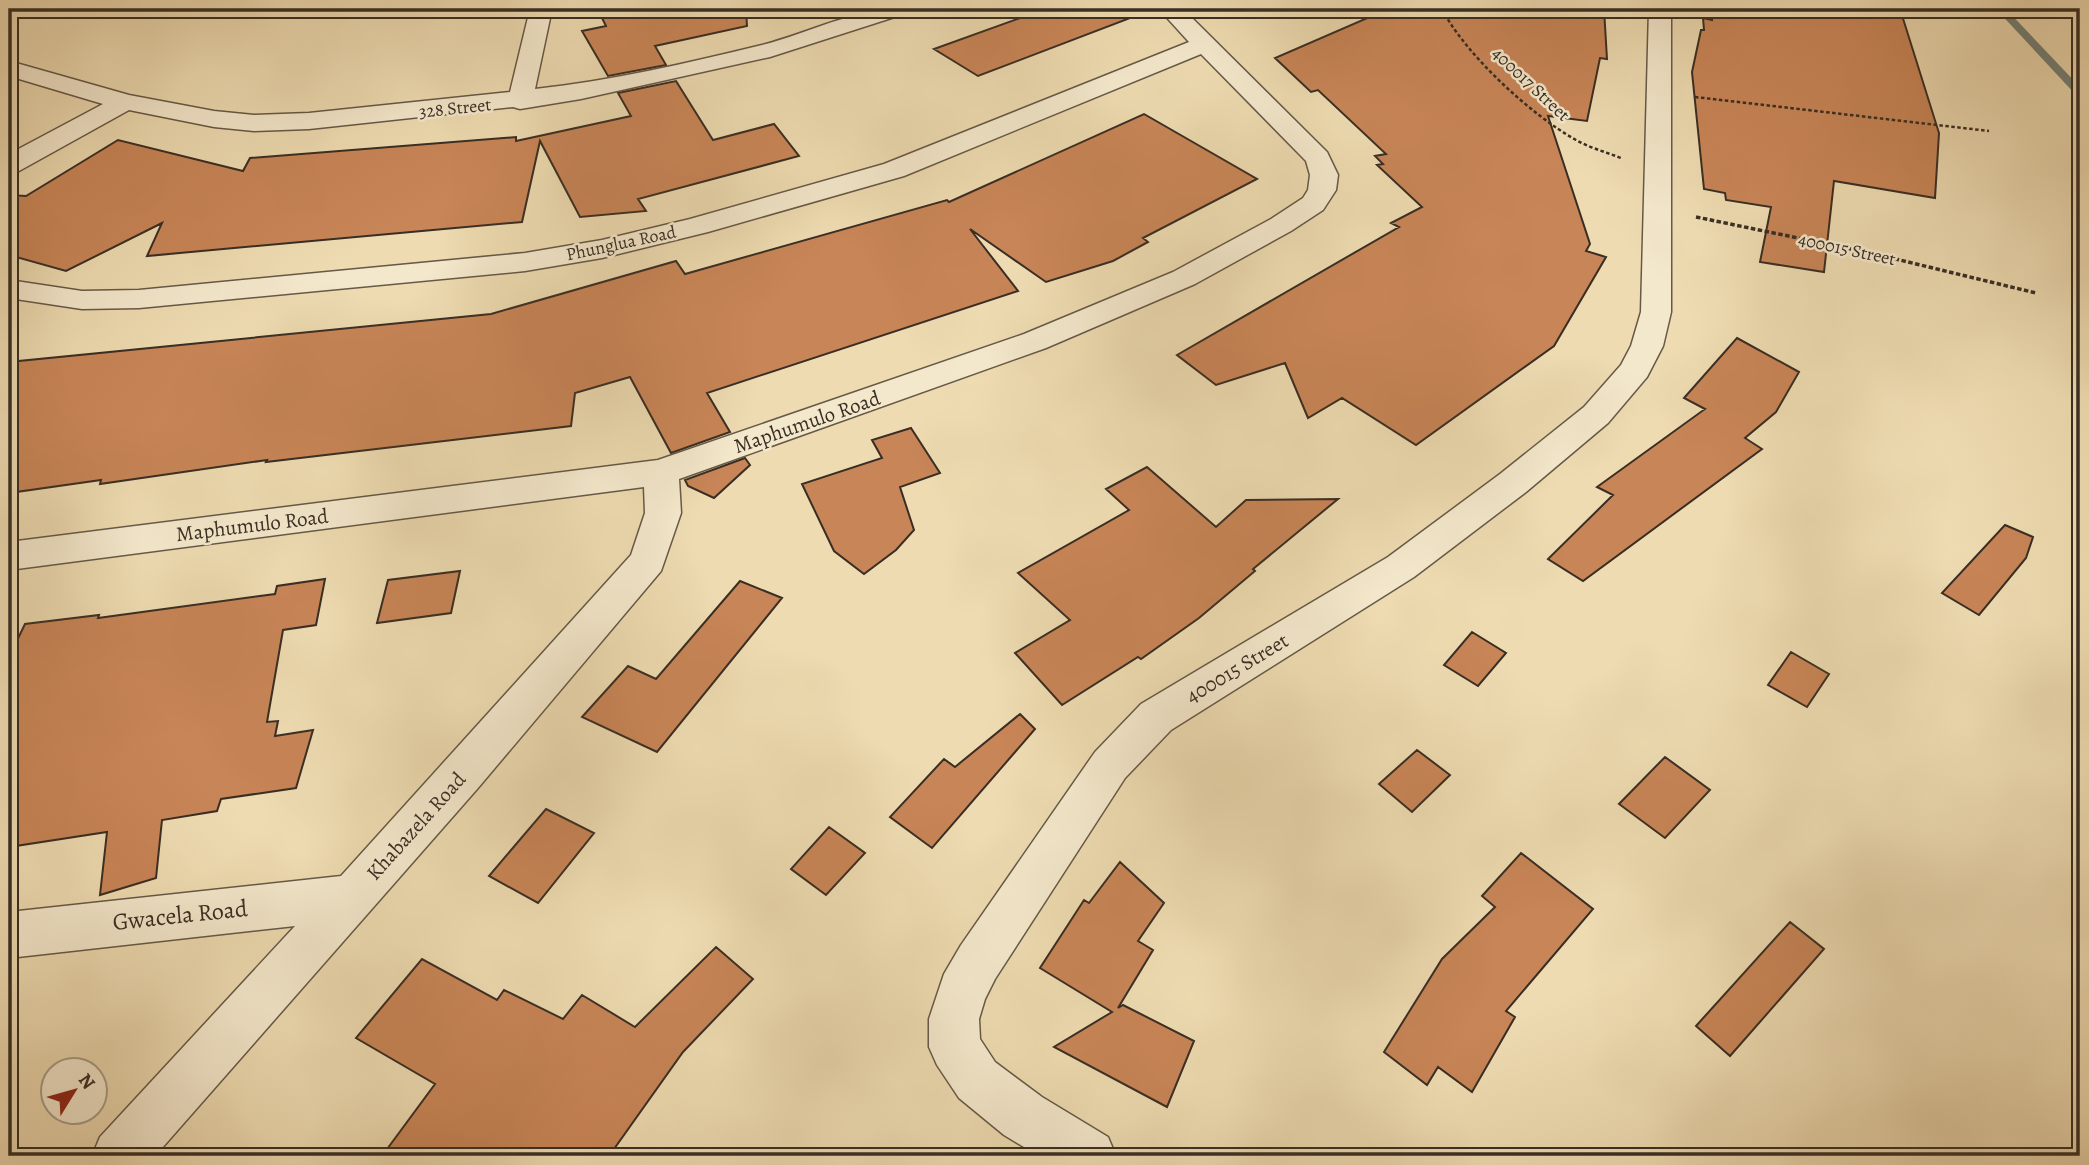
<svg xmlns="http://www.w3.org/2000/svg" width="2089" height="1165" font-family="Alegreya,serif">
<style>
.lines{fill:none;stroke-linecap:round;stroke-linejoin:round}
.stream{fill:#748279;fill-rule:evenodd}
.building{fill:#c88557;stroke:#392e24;stroke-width:2}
.minor-casing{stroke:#665947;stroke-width:3}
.path-far1{stroke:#392e24;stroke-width:2.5;stroke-dasharray:3.5 2.5;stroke-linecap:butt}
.path{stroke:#392e24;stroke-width:3.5;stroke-dasharray:4.5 2.5;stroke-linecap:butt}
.minor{fill:#f4e8cc;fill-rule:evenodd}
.labels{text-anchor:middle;stroke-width:5;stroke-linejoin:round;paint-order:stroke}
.far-street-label{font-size:18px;fill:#392e24;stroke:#f4e8cc}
.street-label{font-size:21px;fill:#392e24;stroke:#f4e8cc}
.near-street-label{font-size:24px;fill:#392e24;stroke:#f4e8cc}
</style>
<rect width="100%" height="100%" fill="#eedbb1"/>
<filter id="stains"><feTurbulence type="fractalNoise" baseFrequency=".00286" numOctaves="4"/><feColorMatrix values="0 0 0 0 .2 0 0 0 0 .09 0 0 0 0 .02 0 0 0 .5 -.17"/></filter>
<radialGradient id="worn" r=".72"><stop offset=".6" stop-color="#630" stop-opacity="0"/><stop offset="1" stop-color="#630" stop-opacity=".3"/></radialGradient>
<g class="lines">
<path class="stream" d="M1996 9H2006L2080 87V96L2076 95Z"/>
</g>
<path class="building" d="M628 9H746L747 26 655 46 666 65 608 76 582 31 606 26 600 14Z
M1045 9H1145L1146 12 978 76 934 49Z
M1388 9H1604L1607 59 1600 58 1587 121 1548 116 1590 244 1586 251 1606 257 1554 346 1416 445 1342 398 1308 418 1285 363 1216 385 1177 355 1399 227 1391 223 1422 207 1377 165 1383 164 1375 156 1386 154 1318 90 1311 92 1275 58Z
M1712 9H1900L1939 133 1935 198 1834 181 1824 272 1760 262 1771 207 1726 200 1725 193 1704 189 1692 72 1701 30H1704L1703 18 1712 20Z
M676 81 713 140 774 124 799 156 638 199 646 211 580 217 540 141 522 222 147 256 162 223 66 271 9 255V195L26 196 118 140 243 171 250 158 516 137V141L631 116 618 93Z
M1144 114 1257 179 1143 238 1148 242 1113 261 1046 282 970 229 1018 291 707 393 730 432 671 453 630 377 575 393 571 426 266 462 267 460 100 484 101 480 9 493V362L491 314 676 261 685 274 947 200 949 202Z
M1737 338 1799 372 1776 412 1745 438 1762 449 1583 581 1548 559 1613 495 1597 487 1705 409 1684 398Z
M911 428 940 473 900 487 914 530 896 550 864 574 834 551 802 484 882 458 872 440Z
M745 458 750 465 714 498 688 486 685 480Z
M1147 467 1216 527 1246 500 1338 499 1253 569 1255 571 1199 618 1141 659 1138 657 1062 705 1015 653 1070 620 1018 573 1129 510 1106 489Z
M2005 525 2033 537 2026 558 1979 615 1942 593Z
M460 571 451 613 377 623 388 580Z
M325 579 316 625 283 630 267 722 278 721 275 736 313 730 296 788 221 799 217 811 162 820 156 878 100 895 107 832 9 847V657L25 624 99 615 98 618 275 594 277 586Z
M740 581 782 598 657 752 582 717 628 666 656 679Z
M1472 632 1506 653 1478 686 1444 665Z
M1791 652 1829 674 1807 707 1768 685Z
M1020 714 1035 729 932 848 890 817 944 759 955 767Z
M1417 750 1450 775 1412 812 1379 784Z
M1665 757 1710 790 1665 838 1619 804Z
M546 809 594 833 538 903 489 876Z
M829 827 865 853 826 895 791 869Z
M1521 853 1593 909 1506 1011 1515 1017 1472 1092 1438 1067 1427 1085 1384 1052 1442 959 1495 907 1482 896Z
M1120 862 1164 903 1138 941 1153 950 1118 1008 1123 1005 1194 1041 1167 1107 1054 1047 1112 1012 1040 968 1084 900 1089 903Z
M1790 922 1824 949 1730 1056 1696 1026Z
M716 947 753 979 683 1052 609 1156H382L435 1084 356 1038 422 959 497 1000 504 990 563 1019 582 995 635 1027Z"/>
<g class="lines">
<g class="minor-casing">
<path id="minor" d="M530 9H552L535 89C611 81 688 63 762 45 812 32 856 7 907 9L904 14 770 57 581 99 520 109 513 107 309 129 254 131 214 127 129 110 19 171 9 173V154L103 104 9 76V61L129 95 214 111 254 115 309 113 510 92Z
M1159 9H1183L1327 152 1338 175 1336 190 1323 210 1291 231 1195 284 1046 348 679 479 681 513 661 571 478 788 155 1156H92L100 1137 295 926 9 958V912L341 876 631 555 645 513 644 487 9 570V542L658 460 1024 334 1173 272 1271 219 1303 198 1308 190 1310 175 1306 161 1201 54 904 176 708 232 602 258 525 271 139 308 82 309 9 298V280L82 291 139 290 525 253 602 240 690 219 884 164 1189 42Z
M1649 9H1671V312L1663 346 1647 377 1608 423 1526 492 1414 577 1171 730 1125 778 995 979 985 999 979 1019 980 1039 995 1062 1042 1097 1108 1137 1116 1156H1039L1004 1135 959 1098 937 1065 929 1047V1019L944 974 961 945 1095 752 1141 704 1388 557 1500 474 1584 407 1621 365 1631 346 1641 312Z"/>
</g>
<path class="path-far1" d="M1442 9C1465 54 1531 115 1576 140 1590 148 1606 152 1621 158
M1695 97 1989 131"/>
<path class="path" d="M1696 217 1871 253 2036 293"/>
<use href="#minor" class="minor"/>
</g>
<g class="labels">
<g class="far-street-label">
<text transform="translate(1531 84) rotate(43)" y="6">400017 Street</text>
<text transform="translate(455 108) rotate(-6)" y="6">328 Street</text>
<text transform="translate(621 243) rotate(-12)" y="6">Phunglua Road</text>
<text transform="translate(1847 249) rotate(12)" y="6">400015 Street</text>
</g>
<g class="street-label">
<text transform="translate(807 422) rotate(-19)" y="7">Maphumulo Road</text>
<text transform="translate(252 525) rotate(-7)" y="7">Maphumulo Road</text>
<text transform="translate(1237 668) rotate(-31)" y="7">400015 Street</text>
<text transform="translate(416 826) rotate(-48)" y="7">Khabazela Road</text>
</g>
<g class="near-street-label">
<text transform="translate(180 915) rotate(-6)" y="8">Gwacela Road</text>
</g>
</g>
<rect width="2089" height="1165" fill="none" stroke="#eedbb1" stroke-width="35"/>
<rect x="10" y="10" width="2068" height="1144" fill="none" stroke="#392e24" stroke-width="3.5"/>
<rect x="18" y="18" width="2054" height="1130" fill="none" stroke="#392e24" stroke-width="2"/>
<g transform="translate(74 1091) rotate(53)"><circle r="33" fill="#f4e8cc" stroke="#a99e89" stroke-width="2"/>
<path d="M0-5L12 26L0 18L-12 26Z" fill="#8f2418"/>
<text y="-10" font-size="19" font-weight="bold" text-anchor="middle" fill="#392e24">N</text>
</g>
<rect width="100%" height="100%" filter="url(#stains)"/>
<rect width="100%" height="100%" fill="url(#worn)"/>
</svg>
